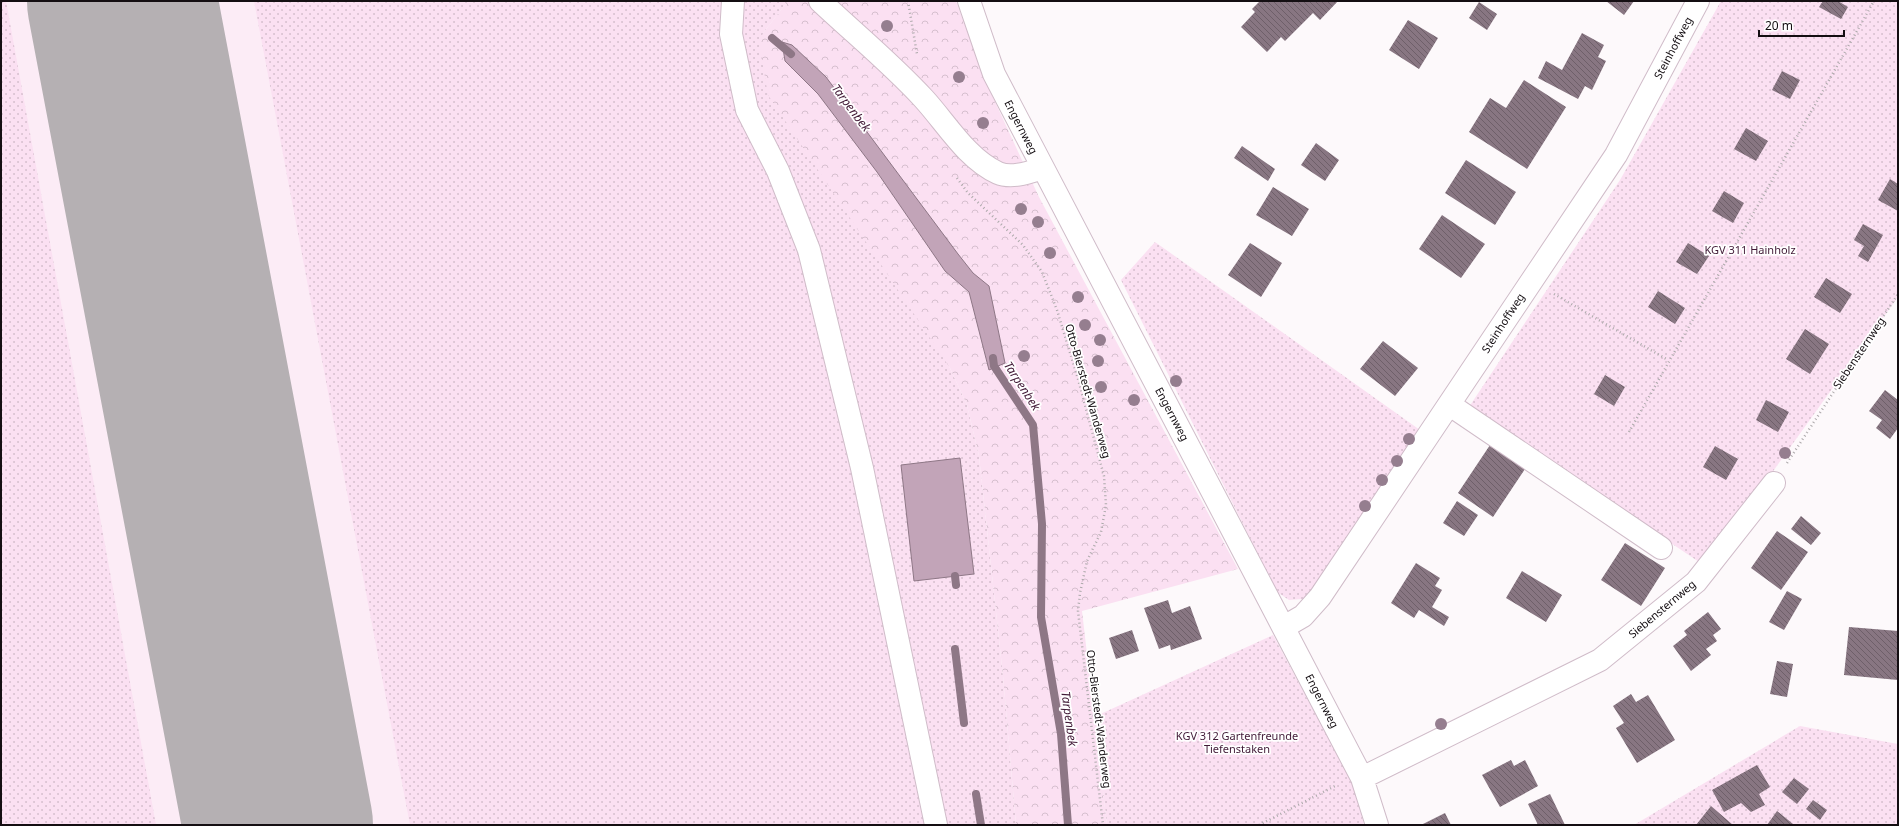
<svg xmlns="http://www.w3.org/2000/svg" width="1899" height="826" font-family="'Noto Sans',sans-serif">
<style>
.built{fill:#fcecf6}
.grass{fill:url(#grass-dots);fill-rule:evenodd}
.park{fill:url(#park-crowns)}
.water{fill:#c2a4b8;stroke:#8e7786}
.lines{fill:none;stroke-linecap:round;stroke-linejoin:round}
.stream{stroke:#8e7786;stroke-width:8}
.runway{stroke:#b5b0b3;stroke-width:190}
.building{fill:url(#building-back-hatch)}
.minor-casing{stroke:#d0bcc9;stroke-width:24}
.path{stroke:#ada9ab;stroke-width:2.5;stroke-dasharray:1 3;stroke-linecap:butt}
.minor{stroke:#fff;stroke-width:22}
.tree{fill:#957e8f}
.labels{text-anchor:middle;stroke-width:3.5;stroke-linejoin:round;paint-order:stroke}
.street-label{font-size:11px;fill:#140e12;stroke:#fff}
.park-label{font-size:11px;fill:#401936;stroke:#fff}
.water-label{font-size:12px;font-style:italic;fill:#421a37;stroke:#fff}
</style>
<defs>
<pattern id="grass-dots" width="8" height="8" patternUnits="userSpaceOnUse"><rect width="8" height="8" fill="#fbe0f2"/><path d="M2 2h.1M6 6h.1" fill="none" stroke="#d6bfce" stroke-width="1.8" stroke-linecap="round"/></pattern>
<pattern id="park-crowns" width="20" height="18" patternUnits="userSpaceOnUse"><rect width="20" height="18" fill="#fbe0f2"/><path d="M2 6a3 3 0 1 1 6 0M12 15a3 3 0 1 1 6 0" fill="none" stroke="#d6bfce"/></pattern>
<pattern id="building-back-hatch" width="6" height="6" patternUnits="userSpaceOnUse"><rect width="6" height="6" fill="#887682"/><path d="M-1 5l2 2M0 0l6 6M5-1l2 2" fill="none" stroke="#6e5f69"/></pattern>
</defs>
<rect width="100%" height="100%" fill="#fdf9fb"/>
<path class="built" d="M1 1H788L763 33 1016 825H1Z"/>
<path class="grass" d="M1 1H6L156 825H1Z
M254 1H788L763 33 950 368 967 405 979 456 1003 676 1016 825H410ZM960 459 973 574 914 581Z
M1721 1H1898V297L1705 566 1469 407 1620 180Z
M1155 242 1420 430 1315 589 1303 599 1289 600 1277 592 1121 280Z
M1273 635 1354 786 1364 825H1107L1094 717Z
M1800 726 1898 744V825H1634Z"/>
<path class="park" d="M788 1H956L985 80 1039 197 1238 569 1082 611 1107 825H1016L1003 676 979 456 967 405 950 368 768 95 759 43 763 33Z"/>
<path class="water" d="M782 42 792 45 826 77 958 254 973 273 989 286 1005 363 989 370 969 292 945 271 877 172 818 94 785 61Z
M960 458 974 574 914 581 901 465Z"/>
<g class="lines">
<path class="stream" d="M772 38 791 54
M993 358 994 366 1033 425 1042 524 1041 617 1061 734 1068 825
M955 576 956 585
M955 649 964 723
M976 794 981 825"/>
<path class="runway" d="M122 1 278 825"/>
</g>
<path class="building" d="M1260 1H1338L1320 20 1313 13 1285 41 1281 37 1267 52 1241 27 1255 12 1252 9Z
M1606 1H1634L1624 15Z
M1823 1H1838L1848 7 1841 19 1819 7Z
M1479 2 1497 14 1487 30 1469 18Z
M1408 20 1438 38 1419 69 1389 50Z
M1582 33 1604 45 1598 57 1606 61 1592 90 1585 86 1578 99 1538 78 1546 61 1562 70Z
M1782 71 1800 80 1790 99 1772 90Z
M1524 80 1566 107 1527 169 1469 132 1490 98 1506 108Z
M1746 128 1768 141 1756 161 1734 149Z
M1316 143 1339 160 1325 181 1301 165Z
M1242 146 1275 169 1268 181 1234 158Z
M1466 160 1516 192 1495 225 1445 193Z
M1890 179 1898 184V211L1878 200Z
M1273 187 1309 209 1292 236 1256 215Z
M1724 191 1744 203 1733 223 1712 211Z
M1442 215 1485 244 1461 278 1419 249Z
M1863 224 1883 235 1868 262 1858 256 1864 246 1854 240Z
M1250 243 1282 263 1261 297 1228 275Z
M1688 243 1709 256 1697 274 1676 262Z
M1826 278 1852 294 1840 313 1814 297Z
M1658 291 1685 308 1675 324 1648 307Z
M1805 329 1829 344 1810 374 1786 359Z
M1383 341 1418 368 1395 396 1360 369Z
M1605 375 1625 387 1614 406 1594 394Z
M1885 390 1898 400V428L1890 439 1876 428 1882 420 1869 411Z
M1766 400 1789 412 1778 432 1756 420Z
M1494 439 1529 463 1493 517 1458 493Z
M1715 446 1738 459 1726 480 1703 467Z
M1457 501 1478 515 1464 536 1443 523Z
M1801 516 1821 533 1811 545 1791 529Z
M1777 531 1808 552 1781 590 1751 568Z
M1625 543 1665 568 1641 606 1601 580Z
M1416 563 1440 578 1435 586 1442 590 1432 607 1449 617 1444 626 1419 610 1414 618 1391 603Z
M1522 571 1562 595 1546 622 1506 598Z
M1787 591 1802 599 1784 630 1769 622Z
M1168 600 1172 613 1190 606 1202 639 1171 650 1170 645 1159 649 1144 608Z
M1708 612 1721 629 1713 635 1717 641 1706 649 1711 655 1691 671 1673 646 1687 635 1684 631Z
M1849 627 1898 631V680L1844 675Z
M1132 630 1139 651 1116 659 1109 638Z
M1777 661 1793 664 1787 697 1770 694Z
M1631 694 1636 702 1648 695 1675 740 1637 763 1616 728 1624 723 1613 706Z
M1511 760 1514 766 1525 760 1538 786 1500 807 1482 775Z
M1757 765 1770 787 1759 794 1765 805 1751 812 1741 803 1724 812 1712 790Z
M1794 778 1809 789 1797 804 1782 792Z
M1550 794 1565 825H1538L1528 804Z
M1813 800 1827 810 1820 820 1806 809Z
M1711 806 1733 825H1696Z
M1777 811 1793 824 1792 825H1767Z
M1445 813 1451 825H1421Z"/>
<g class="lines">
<g class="minor-casing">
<path id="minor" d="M733 1 731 34 747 110 778 171 809 250 862 468 936 825
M820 1C854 33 892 64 924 99 946 123 967 159 998 173 1012 179 1030 172 1043 168
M969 1 994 74 1362 778 1377 825
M1450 405 1661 548
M1284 627 1303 616 1320 597 1616 155 1698 1
M1362 778 1600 660 1696 582 1774 483"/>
</g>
<path class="path" d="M908 1 917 54
M957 178 968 193 1023 245 1042 272 1057 310 1078 379 1104 476 1106 505 1101 532 1087 561 1080 593 1078 611 1103 825
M1554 294 1668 360
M1629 432 1874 1
M1787 463 1898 294
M1259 825 1337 785"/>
<use href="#minor" class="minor"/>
</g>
<g class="tree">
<circle cx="887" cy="26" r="6"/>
<circle cx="959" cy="77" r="6"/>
<circle cx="983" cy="123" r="6"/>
<circle cx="1021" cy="209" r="6"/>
<circle cx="1038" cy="222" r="6"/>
<circle cx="1050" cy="253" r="6"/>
<circle cx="1078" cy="297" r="6"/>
<circle cx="1085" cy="325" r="6"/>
<circle cx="1100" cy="340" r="6"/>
<circle cx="1024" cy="356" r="6"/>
<circle cx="1098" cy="361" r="6"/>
<circle cx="1176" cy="381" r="6"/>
<circle cx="1101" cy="387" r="6"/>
<circle cx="1134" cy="400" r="6"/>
<circle cx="1409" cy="439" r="6"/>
<circle cx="1785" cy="453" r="6"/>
<circle cx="1397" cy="461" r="6"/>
<circle cx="1382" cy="480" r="6"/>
<circle cx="1365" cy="506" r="6"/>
<circle cx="1441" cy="724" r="6"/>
</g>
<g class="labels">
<g class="street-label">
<text transform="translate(1673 48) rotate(-62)" y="4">Steinhoffweg</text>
<text transform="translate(1021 127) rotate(63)" y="4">Engernweg</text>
<text transform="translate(1503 323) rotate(-57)" y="4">Steinhoffweg</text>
<text transform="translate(1859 353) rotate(-56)" y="4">Siebensternweg</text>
<text transform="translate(1088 391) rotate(74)" y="4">Otto-Bierstedt-Wanderweg</text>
<text transform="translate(1172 414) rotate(62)" y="4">Engernweg</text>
<text transform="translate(1662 609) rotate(-40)" y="4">Siebensternweg</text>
<text transform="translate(1322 701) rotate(63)" y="4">Engernweg</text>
<text transform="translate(1099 719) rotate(83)" y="4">Otto-Bierstedt-Wanderweg</text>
</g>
<g class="park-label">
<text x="1750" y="254">KGV 311 Hainholz</text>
<text x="1237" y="740">KGV 312 Gartenfreunde<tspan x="1237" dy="13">Tiefenstaken</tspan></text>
</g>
<g class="water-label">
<text transform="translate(851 108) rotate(53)" y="4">Tarpenbek</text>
<text transform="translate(1022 386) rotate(57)" y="4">Tarpenbek</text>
<text transform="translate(1069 719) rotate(82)" y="4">Tarpenbek</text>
</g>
</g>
<rect width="1899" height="826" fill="none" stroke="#140e12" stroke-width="4"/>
<path d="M1759 30v6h85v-6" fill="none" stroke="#140e12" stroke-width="2"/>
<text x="1765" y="30" font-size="12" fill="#140e12" stroke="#ffffff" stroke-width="3" paint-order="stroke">20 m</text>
</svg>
